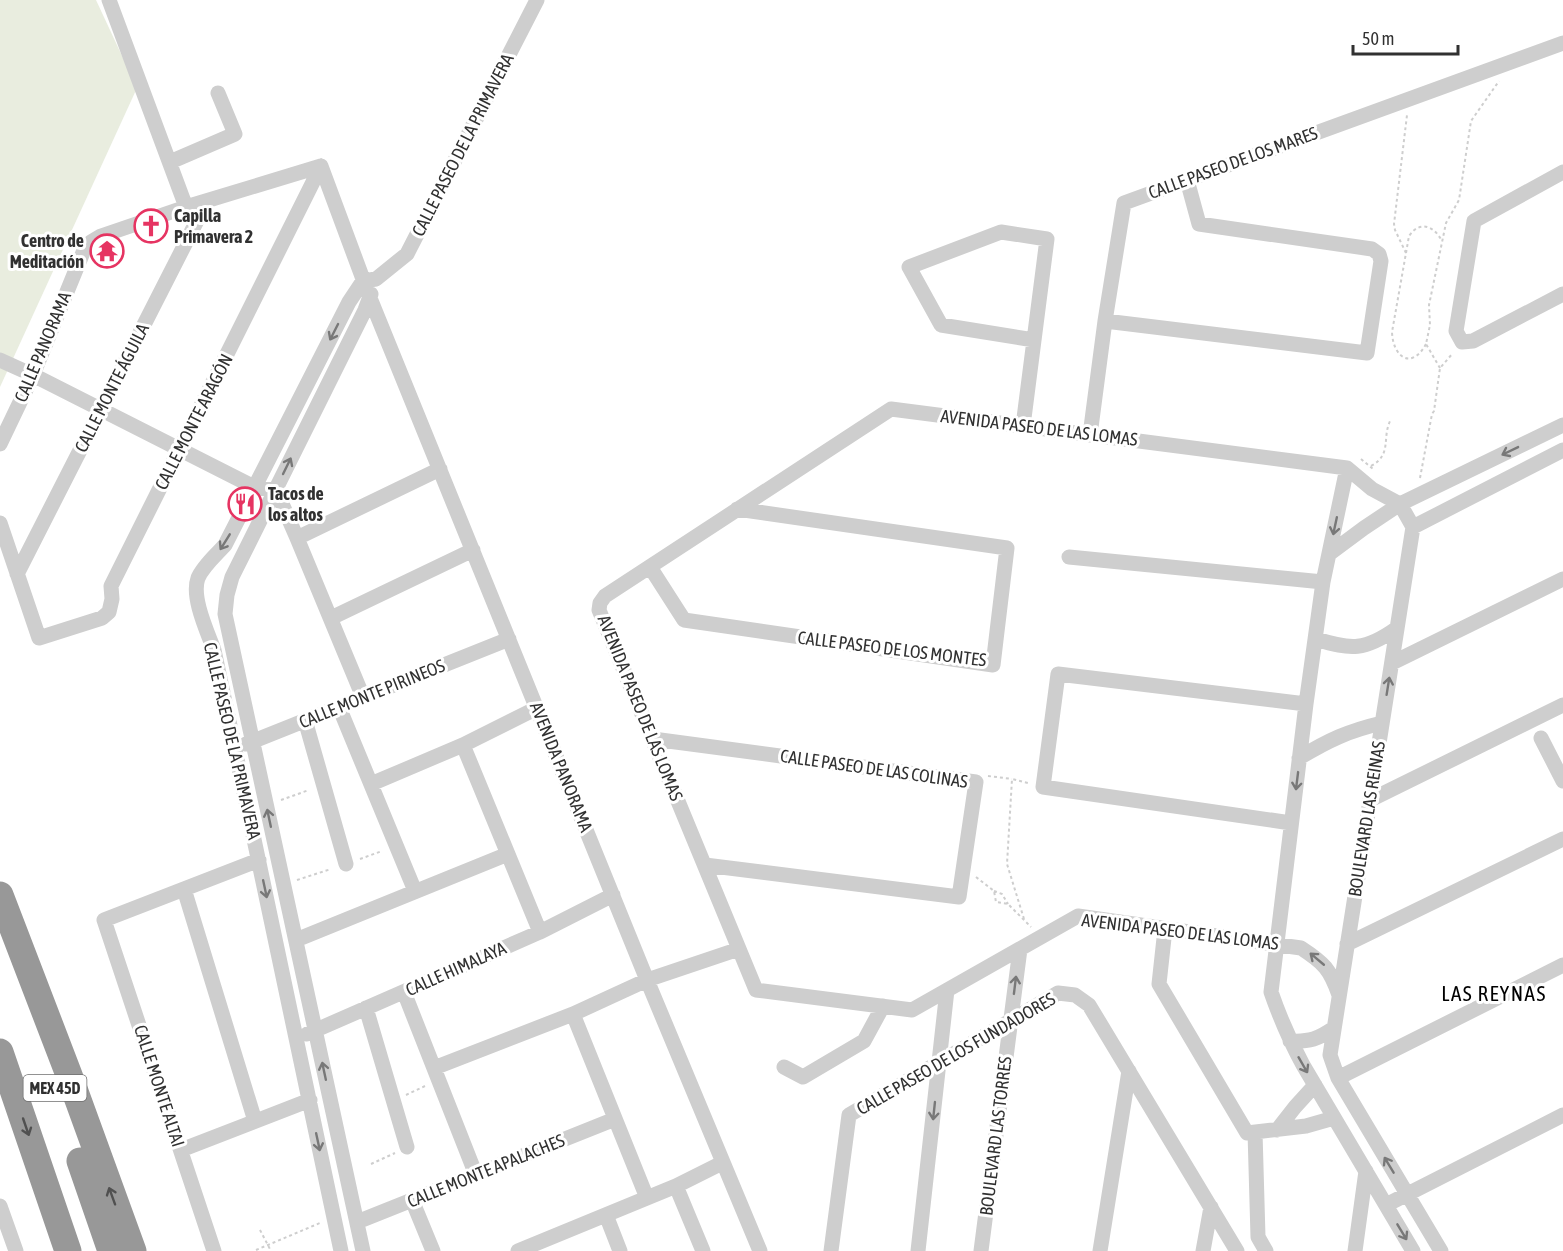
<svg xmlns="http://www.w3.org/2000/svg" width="1563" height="1251" font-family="'Asap Condensed',sans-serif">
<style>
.green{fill:#e9eddf}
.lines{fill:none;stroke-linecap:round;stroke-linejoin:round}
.path{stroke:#cecece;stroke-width:2;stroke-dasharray:3 3;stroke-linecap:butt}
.street{stroke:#cecece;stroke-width:15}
.highway{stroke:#989898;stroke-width:27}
.oneway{stroke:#787878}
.oneway2{stroke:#505050}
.labels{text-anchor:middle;stroke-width:6;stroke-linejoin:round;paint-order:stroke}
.shield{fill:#fff;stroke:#6f6f6f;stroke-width:1.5}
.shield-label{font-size:16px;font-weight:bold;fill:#313131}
.street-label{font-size:18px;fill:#313131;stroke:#fff}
.poi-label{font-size:18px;font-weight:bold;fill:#313131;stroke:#fff;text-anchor:start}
.quarter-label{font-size:21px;letter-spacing:1.5px;fill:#000;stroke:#fff}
</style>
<rect width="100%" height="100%" fill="#fff"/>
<path class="green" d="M0 0H96L137 88 0 387Z"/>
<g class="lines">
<path class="path" d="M1406 253 1395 230 1394 224 1407 115
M1426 344C1412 370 1393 358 1392 332L1409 236C1420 220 1434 226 1442 241
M1440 368 1426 344 1430 325 1429 305 1446 223 1459 200 1471 121 1499 81
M1361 459 1373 469
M1371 466C1393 454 1381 438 1391 419
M1420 478 1432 414 1434 411 1440 368 1453 353
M988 776 1012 779
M281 800 309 790
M360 859 382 851
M976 877 994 891 996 902 1008 904 1031 927
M297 880 331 869
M994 891 1002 894 1008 904
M1024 919 1007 864 1012 779 1028 783
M406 1095 425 1086
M371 1164 395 1153
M260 1230 271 1251
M256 1250 320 1223"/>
<path class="street" d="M109 0 186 207
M170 162 235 134 218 93
M321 166 370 298 647 980 760 1251
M1563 172 1474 221 1456 331 1462 342 1473 341 1563 294
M1105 321 1367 353 1381 261 1379 254 1372 249 1199 224 1187 180
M0 360 33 375 254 487 276 490 297 538 363 697
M1023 426 1047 239 1001 232 909 267 941 325 1034 340
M1090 435 1105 321 1124 203 1563 43
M0 444 33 375 84 250 91 242 101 236 186 207 321 166
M1347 468 1323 582 1306 704 1271 992C1280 1018 1290 1041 1303 1065L1413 1251
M0 523 39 638 102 618 109 612 112 599 111 586 321 166
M1413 527 1330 1055 1338 1078 1441 1251
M1413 527 1563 450
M297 538 440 469
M1329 554 1364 528 1400 504 1563 425
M1069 557 1323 582
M650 567 684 620 993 665 1007 548 737 509
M17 574 207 201
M331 618 473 550
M1316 639C1351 650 1365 651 1397 628
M1392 663 1563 579
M339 707 415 891
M305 720 346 864
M1541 738 1563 781
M653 739 976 782 959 897 705 865
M246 744 509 639
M463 745 540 932
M1299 758C1329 740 1348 731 1382 723
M371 784 463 745 537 708
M1370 800 1563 705
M1291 823 1043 787 1058 674 1306 704
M184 889 255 1121
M1165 929 1159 984 1247 1133 1306 1126 1334 1118
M296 940 508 854
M1347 944 1563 839
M404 992 476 1175
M1339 995C1330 969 1324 963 1301 948L1078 916 912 1010 756 990 599 610 600 603 605 596 891 409 1347 468 1372 489 1400 504 1413 527
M366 1008 407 1147
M573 1014 647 1198
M307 1034 540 932 613 895
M1290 1041C1310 1042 1318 1039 1334 1028
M784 1067 803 1077 864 1041 883 1006
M434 1068 573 1014 647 980 739 949
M1338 1078 1563 965
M1277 1130 1295 1107 1315 1085
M1255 1132 1258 1237 1266 1251
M181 1150 310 1100
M676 1186 703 1251
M412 1200 433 1251
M1386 1205 1563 1115
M0 1206 16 1251
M606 1215 620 1251
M357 1222 615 1119
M214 1251 104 920 259 860
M341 1251 214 650C207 631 191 597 198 578 203 566 216 555 225 545L349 302 363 281 376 279 407 254 537 0
M363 1251 225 614 227 595 232 577 365 310 371 294
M518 1251 676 1186 722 1163
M831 1251 849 1115 1058 993 1075 995 1089 1005 1237 1251
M918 1251 947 990
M981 1251 1020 949
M1100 1251 1129 1071
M1203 1251 1211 1207
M1355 1251 1366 1171"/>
<path class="highway" d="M0 895 69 1075 133 1251
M0 1052 68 1251
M80 1161 111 1251"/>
</g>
<defs><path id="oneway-shaft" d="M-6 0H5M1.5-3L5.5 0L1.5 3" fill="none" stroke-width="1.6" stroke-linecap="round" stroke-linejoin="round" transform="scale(1.5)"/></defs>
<g class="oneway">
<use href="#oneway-shaft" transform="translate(334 332) rotate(117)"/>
<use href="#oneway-shaft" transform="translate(1510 451) rotate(154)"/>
<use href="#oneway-shaft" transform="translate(287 466) rotate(-64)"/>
<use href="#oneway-shaft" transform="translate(1335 526) rotate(102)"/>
<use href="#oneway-shaft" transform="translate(225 542) rotate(122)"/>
<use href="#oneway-shaft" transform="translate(1388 686) rotate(-81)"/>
<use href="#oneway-shaft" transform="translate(1297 781) rotate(97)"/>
<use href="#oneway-shaft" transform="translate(269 818) rotate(-102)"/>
<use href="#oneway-shaft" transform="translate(265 889) rotate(78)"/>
<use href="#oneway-shaft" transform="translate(1317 959) rotate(-140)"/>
<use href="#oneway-shaft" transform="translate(1015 985) rotate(-83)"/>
<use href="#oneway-shaft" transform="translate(1303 1065) rotate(60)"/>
<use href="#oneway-shaft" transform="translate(324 1071) rotate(-102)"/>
<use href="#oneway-shaft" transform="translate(934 1111) rotate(96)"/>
<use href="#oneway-shaft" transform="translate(318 1142) rotate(78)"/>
<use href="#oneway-shaft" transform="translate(1389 1165) rotate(-121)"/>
<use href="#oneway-shaft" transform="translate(1402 1232) rotate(59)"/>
</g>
<g class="oneway2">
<use href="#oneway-shaft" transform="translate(26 1127) rotate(71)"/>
<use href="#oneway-shaft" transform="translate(112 1196) rotate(-110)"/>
</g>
<defs>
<g id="church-ring" transform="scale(1.725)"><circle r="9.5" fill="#fff" stroke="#e63462" stroke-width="1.5"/><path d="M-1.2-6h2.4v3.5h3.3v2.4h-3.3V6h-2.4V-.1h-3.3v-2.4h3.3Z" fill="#e63462"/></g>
<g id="temple-ring" transform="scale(1.725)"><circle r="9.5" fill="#fff" stroke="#e63462" stroke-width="1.5"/><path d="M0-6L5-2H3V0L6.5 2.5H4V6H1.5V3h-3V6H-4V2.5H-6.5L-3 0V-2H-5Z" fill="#e63462"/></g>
<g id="restaurant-ring" transform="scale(1.725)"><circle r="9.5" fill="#fff" stroke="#e63462" stroke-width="1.5"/><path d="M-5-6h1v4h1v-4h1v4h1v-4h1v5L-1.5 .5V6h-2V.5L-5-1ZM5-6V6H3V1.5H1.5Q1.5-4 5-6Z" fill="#e63462"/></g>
</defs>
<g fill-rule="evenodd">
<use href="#church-ring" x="151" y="226"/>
<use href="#temple-ring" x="107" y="251"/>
<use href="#restaurant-ring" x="245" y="504"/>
</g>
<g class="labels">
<rect class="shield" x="23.5" y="1075" width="63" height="26" rx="4.5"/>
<g class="shield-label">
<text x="55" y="1094">MEX 45D</text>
</g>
<g class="street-label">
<text transform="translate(463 145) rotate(-63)" y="6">CALLE PASEO DE LA PRIMAVERA</text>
<text transform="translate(1233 163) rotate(-20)" y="6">CALLE PASEO DE LOS MARES</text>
<text transform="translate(43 347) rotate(-67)" y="6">CALLE PANORAMA</text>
<text transform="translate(112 388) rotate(-63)" y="6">CALLE MONTE ÁGUILA</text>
<text transform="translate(194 422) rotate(-63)" y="6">CALLE MONTE ARAGÓN</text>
<text transform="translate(1039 428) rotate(7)" y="6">AVENIDA PASEO DE LAS LOMAS</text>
<text transform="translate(892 649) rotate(7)" y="6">CALLE PASEO DE LOS MONTES</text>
<text transform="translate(372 694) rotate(-22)" y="6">CALLE MONTE PIRINEOS</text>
<text transform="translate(640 708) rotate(68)" y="6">AVENIDA PASEO DE LAS LOMAS</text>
<text transform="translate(232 741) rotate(77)" y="6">CALLE PASEO DE LA PRIMAVERA</text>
<text transform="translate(561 767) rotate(68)" y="6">AVENIDA PANORAMA</text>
<text transform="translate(874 769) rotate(8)" y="6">CALLE PASEO DE LAS COLINAS</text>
<text transform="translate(1367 819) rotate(-81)" y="6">BOULEVARD LAS REINAS</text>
<text transform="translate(1180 932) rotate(7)" y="6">AVENIDA PASEO DE LAS LOMAS</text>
<text transform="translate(456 969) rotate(-24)" y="6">CALLE HIMALAYA</text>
<text transform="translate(956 1054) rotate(-30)" y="6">CALLE PASEO DE LOS FUNDADORES</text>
<text transform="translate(159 1086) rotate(72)" y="6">CALLE MONTE ALTAI</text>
<text transform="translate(996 1136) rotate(-83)" y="6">BOULEVARD LAS TORRES</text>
<text transform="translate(486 1171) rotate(-22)" y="6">CALLE MONTE APALACHES</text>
</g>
<g class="poi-label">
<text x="174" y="222">Capilla<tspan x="174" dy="21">Primavera 2</tspan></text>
<text x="84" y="247" text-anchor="end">Centro de<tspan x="84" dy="21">Meditación</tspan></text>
<text x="268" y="500">Tacos de<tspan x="268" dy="21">los altos</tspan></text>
</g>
<g class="quarter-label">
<text x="1494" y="1001">LAS REYNAS</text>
</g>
</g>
<path d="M1353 45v9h105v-9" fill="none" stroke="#313131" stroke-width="3"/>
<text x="1362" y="45" font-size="18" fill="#313131" stroke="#ffffff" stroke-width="4.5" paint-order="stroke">50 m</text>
</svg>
